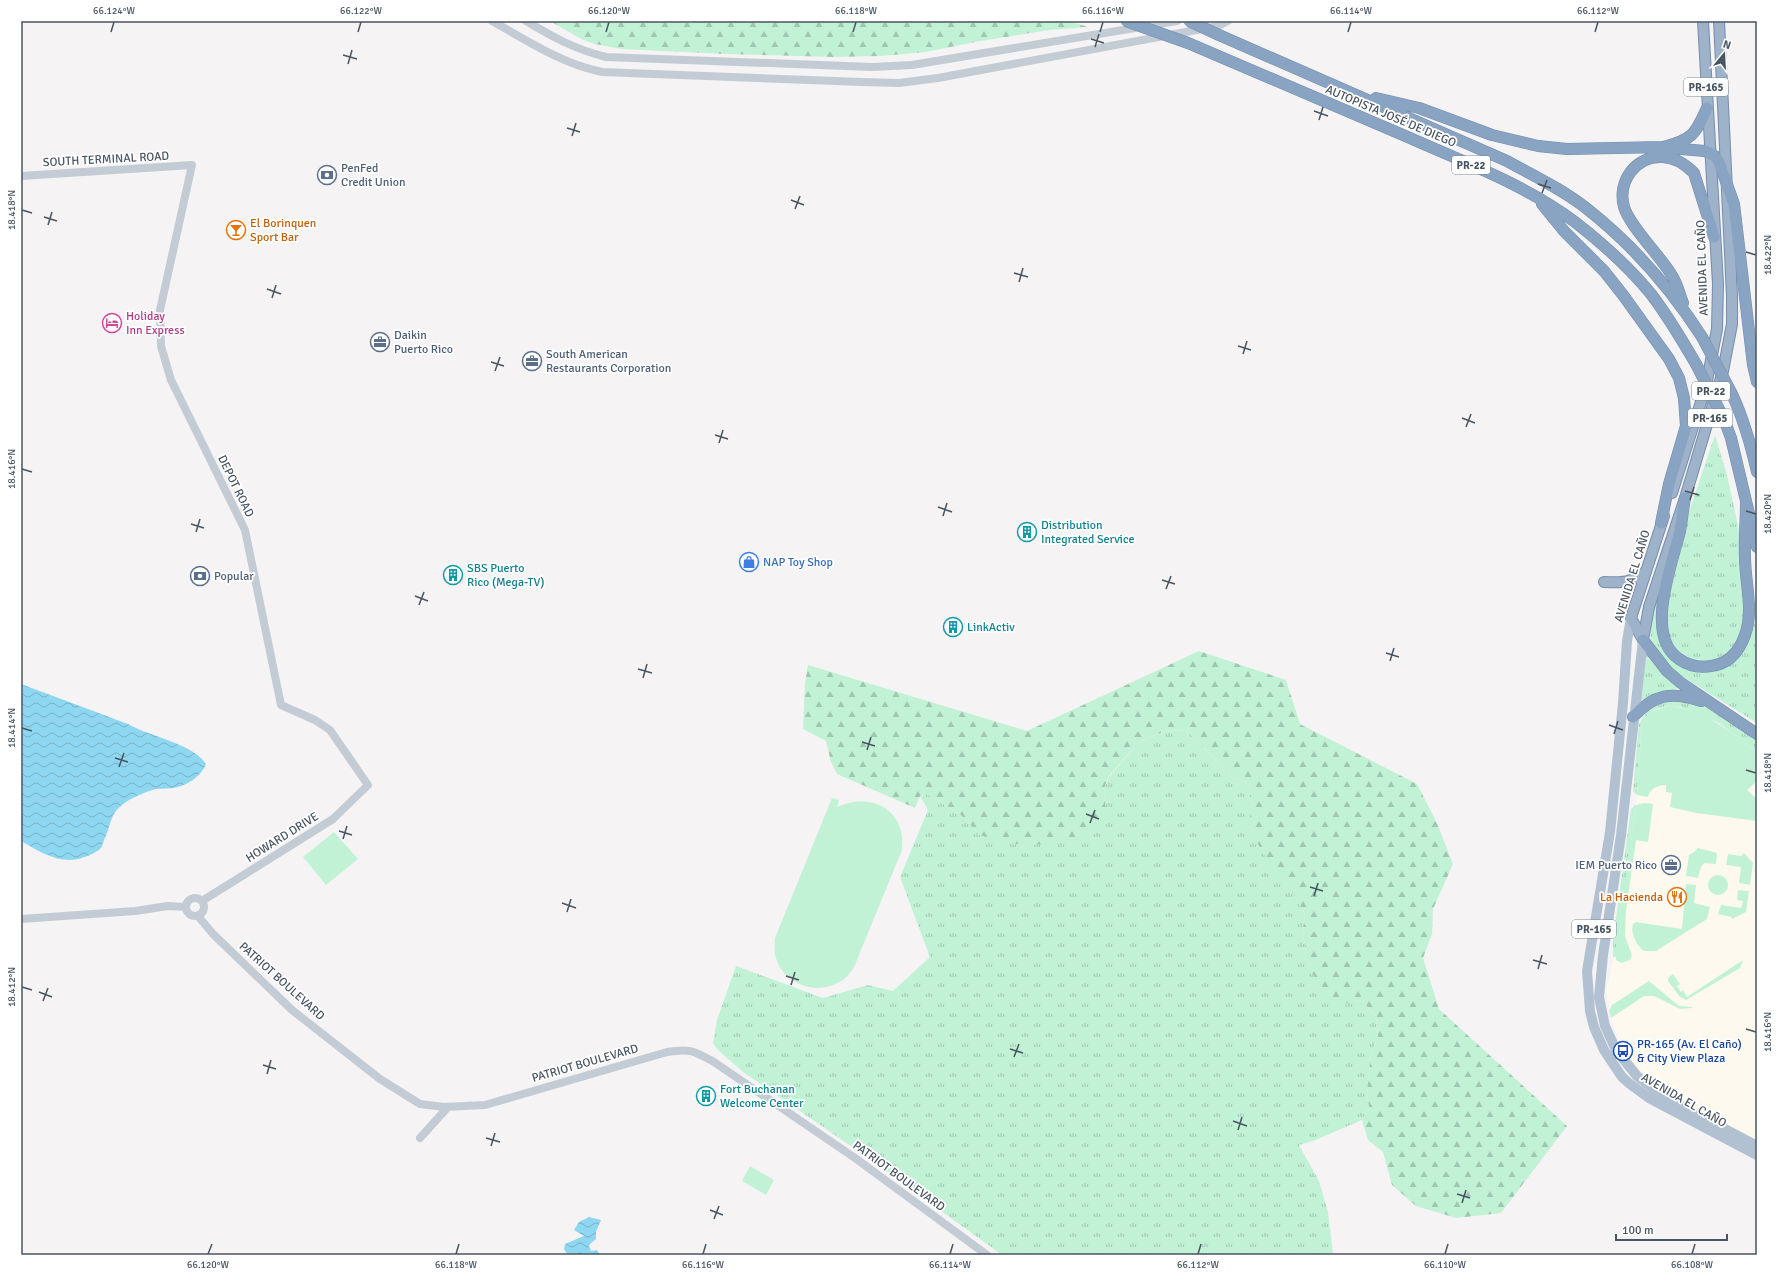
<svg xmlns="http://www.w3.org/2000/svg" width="1778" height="1276" font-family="Signika,sans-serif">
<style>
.commercial{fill:#fdf9ee}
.grass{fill:url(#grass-tufts)}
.forest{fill:url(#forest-firs)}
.garden{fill:#c2f2d6}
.water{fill:url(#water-waves)}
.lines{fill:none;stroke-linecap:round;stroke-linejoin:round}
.trunk-casing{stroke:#748eae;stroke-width:12}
.motorway-casing{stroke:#748eae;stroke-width:12}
.tertiary{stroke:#c3ccd4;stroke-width:8}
.primary{stroke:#b2c1d1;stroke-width:10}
.trunk{stroke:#9eb2ca;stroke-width:10}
.motorway{stroke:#89a3c2;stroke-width:11}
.motorway-bridge-casing{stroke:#748eae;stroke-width:12;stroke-linecap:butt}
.motorway-bridge{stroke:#89a3c2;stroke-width:11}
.ticks{fill:none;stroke:#495561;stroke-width:1.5}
.labels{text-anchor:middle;stroke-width:3.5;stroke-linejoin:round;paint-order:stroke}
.shield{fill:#fff;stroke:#808890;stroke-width:1}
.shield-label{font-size:11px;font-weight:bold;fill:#495561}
.street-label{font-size:12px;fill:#495561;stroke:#fff}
.service-label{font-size:12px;fill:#4e5e75;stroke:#fff;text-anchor:start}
.food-label{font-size:12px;fill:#c56008;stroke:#fff;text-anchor:start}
.hotel-label{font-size:12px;fill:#b23c85;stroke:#fff;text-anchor:start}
.culture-label{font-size:12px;fill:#0d838f;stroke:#fff;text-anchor:start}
.shop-label{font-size:12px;fill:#366cbe;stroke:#fff;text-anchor:start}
.transit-label{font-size:12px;fill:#164399;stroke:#fff;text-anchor:start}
.neatline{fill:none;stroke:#495561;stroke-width:1.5}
.ticks-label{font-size:10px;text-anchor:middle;fill:#495561}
</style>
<defs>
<pattern id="grass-tufts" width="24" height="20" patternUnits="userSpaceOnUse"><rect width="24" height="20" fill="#c2f2d6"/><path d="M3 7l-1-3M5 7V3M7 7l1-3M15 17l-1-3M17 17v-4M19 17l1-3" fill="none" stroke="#a0c7b1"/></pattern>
<pattern id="forest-firs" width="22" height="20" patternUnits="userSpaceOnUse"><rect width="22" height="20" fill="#c2f2d6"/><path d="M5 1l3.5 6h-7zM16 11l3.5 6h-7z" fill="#a0c7b1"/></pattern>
<pattern id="water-waves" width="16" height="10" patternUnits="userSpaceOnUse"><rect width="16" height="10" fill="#8ed7f0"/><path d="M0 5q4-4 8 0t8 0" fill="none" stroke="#76b1c6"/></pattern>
</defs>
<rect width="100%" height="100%" fill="#f5f3f3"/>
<path class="commercial" d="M1642 722 1757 752V1142L1660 1091 1639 1069 1620 1043 1611 1018 1606 990 1615 953 1636 805Z"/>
<path class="grass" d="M1715 435 1727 475 1738 525 1742 554 1745 623 1732 651 1716 660 1706 662 1693 660 1676 650 1665 626 1677 547Z
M1658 590 1662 591 1657 626 1659 637 1677 662 1732 661 1753 603 1755 602 1757 609V723L1680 675 1672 669 1651 641 1650 626Z
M1646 653 1677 687V689L1655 694 1639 706Z
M1664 699 1702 703 1745 729 1757 740V752L1719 723 1681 707 1669 706 1660 708 1650 712 1642 722 1637 795 1633 791 1639 724 1646 712Z
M1185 730 1198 741 1232 778 1243 780 1250 786 1251 803 1291 890 1305 913 1303 932 1306 955 1355 1000 1364 1003 1376 1016 1378 1038 1371 1053 1367 1091 1369 1107 1362 1120 1313 1141 1299 1145 1319 1181 1328 1212 1333 1255H1002L861 1153 743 1072 718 1050 713 1043 717 1020 736 966 823 998 868 985 893 991 930 957 900 877 928 810 920 796 927 794 960 814 980 835 1106 810 1104 789 1109 777 1138 743 1165 731Z
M1636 805 1616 957H1613V940L1631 809Z"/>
<path class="forest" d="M550 21H651L691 23 692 21H1069L1088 27 1049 30 975 42 926 52 881 56 833 57 725 54 621 49 595 44 583 40Z
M1199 651 1286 680 1300 724 1417 784 1437 823 1453 864 1433 909 1432 934 1423 958 1439 1009 1567 1126 1501 1213 1456 1218 1416 1206 1392 1185 1383 1152 1368 1140 1362 1120 1369 1107 1367 1091 1371 1053 1378 1038 1376 1016 1364 1003 1355 1000 1344 1004 1331 997 1314 976 1306 955 1303 932 1305 913 1291 890 1266 857 1250 831V786L1243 780 1232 778 1198 741 1185 730 1165 731 1138 743 1108 777 1104 789 1106 810 1096 829 1081 838 1035 845 1003 843 980 835 960 814 927 794 920 796 915 808 837 774 831 762 826 741 803 729 805 683 808 665 1027 731Z"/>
<path class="garden" d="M1669 706C1704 709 1731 732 1757 752V781L1747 790 1757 799V821L1696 813 1670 807 1672 793 1666 792V785C1657 785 1650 789 1648 797L1637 795 1642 722 1650 712Z
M832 798 839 800 837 807C862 795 894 802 901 831 903 837 902 844 902 850L854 967C850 973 846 979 839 982 815 997 780 982 775 954 774 949 775 943 775 938Z
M1644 803 1653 804 1648 842 1636 840 1626 910 1625 936 1632 955 1630 960 1621 963 1616 960V948L1636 805Z
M334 832 358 859 326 885 303 857Z
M1698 848 1717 853 1716 864 1704 863 1701 867 1698 878 1686 876 1689 855 1694 852Z
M1744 853 1753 863 1750 885 1739 883 1741 867 1726 865 1728 854 1741 856Z
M1708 885a10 10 0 1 1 20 0a10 10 0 1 1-20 0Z
M1686 884 1696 885 1694 903 1710 907 1707 919 1656 951H1644C1637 946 1630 933 1633 924L1636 922 1682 929Z
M1738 890 1749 891 1746 912 1732 919 1731 917 1718 914 1721 905 1741 908 1743 901 1737 900Z
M1743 960 1740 968 1686 1000 1680 997 1668 981V978L1673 974 1680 984 1677 986 1681 992 1683 990 1687 997Z
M1649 981 1679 1006 1692 1007V1008L1680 1009 1654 996H1644L1611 1018 1609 1011 1612 1005Z
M750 1166 774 1180 766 1195 742 1181Z"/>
<path class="water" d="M21 684 128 724C148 736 194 744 206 764 201 777 186 786 173 788 166 789 158 788 152 790 143 793 137 796 129 800 108 813 113 822 104 840 103 843 102 847 100 849 96 853 83 858 78 859 58 864 37 850 21 841Z
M589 1217 601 1220 596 1232V1239L590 1244 589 1246 591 1251 597 1250 600 1255H568L564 1249 565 1244 584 1236 574 1230 579 1222Z"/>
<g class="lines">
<g class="trunk-casing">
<path id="trunk" d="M1672 493 1706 386 1717 329 1718 284 1703 21
M1604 582C1623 583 1631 583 1646 571
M1643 640 1631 618 1664 516
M1643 640 1649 607 1685 498 1723 371 1732 324V296L1719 21"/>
</g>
<g class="motorway-casing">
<path id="motorway" d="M1219 35 1507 161C1534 176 1562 189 1586 208 1632 244 1671 289 1702 337
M1188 43C1262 75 1336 107 1410 138 1466 163 1526 185 1575 222 1602 243 1629 267 1651 294 1668 316 1682 340 1696 364
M1376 98 1419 108 1492 135 1538 146 1567 149 1663 147C1692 140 1695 135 1707 108
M1669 148 1705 151 1715 156 1719 162 1734 204 1753 365 1757 382
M1542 204 1564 231 1604 271 1623 295 1669 359 1679 378 1684 398 1686 426 1669 484 1661 523
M1683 303C1679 293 1677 282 1671 274 1660 256 1629 225 1624 207 1617 181 1636 156 1662 157 1675 157 1685 164 1694 173L1714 237
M1732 394C1744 420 1751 445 1757 472
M1724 419 1731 438 1757 547
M1685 498C1683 509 1682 520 1680 531 1672 564 1644 636 1679 659 1689 666 1699 668 1711 666 1728 664 1739 652 1745 635 1754 610 1745 583 1745 557 1744 539 1746 521 1746 503
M1643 640 1667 671 1681 683 1757 734
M1633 717C1654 694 1672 691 1701 701"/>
</g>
<path class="tertiary" d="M492 21C528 41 562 64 602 72L862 82 899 83 938 78 1218 26 1228 21
M526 21C553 37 574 49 606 57L872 67 912 65 1177 21
M21 176 192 165 160 310 161 346 171 380 245 530 281 705 315 720 330 730 368 785 333 819 202 901
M186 907a9 9 0 1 1 18 0a9 9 0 1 1-18 0Z
M198 916 213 934 292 1010 380 1079 420 1104 444 1107 485 1105 667 1052C690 1048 694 1051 714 1062L855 1158 987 1255
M21 919 135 911 168 906 185 907
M420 1138 448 1107"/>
<path class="primary" d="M1631 618 1627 641 1623 703 1610 832 1587 971 1590 1011 1594 1027 1604 1050 1622 1077 1630 1084 1649 1098 1757 1155
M1643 640 1621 835 1603 955 1599 997 1605 1026 1616 1050 1637 1076 1664 1097 1757 1146"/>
<use href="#trunk" class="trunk"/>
<use href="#motorway" class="motorway"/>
<g class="motorway-bridge-casing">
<path id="motorway-bridge" d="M1126 21 1188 43
M1189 21 1219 35
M1702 337 1732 394
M1696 364 1724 419"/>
</g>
<use href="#motorway-bridge" class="motorway-bridge"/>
</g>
<path class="ticks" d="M111 32 114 22M358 32 361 22M606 32 609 22M853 32 856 22M1100 32 1103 22M1348 32 1351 22M1595 32 1598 22M1091 39 1104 43M1095 47 1099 34M343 55 357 59M348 64 352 50M1314 111 1328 116M1319 120 1323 107M567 128 580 132M572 136 576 123M1538 184 1551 188M1542 193 1547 180M791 200 804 205M795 209 800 196M22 210 32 213M44 217 57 221M48 225 52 212M1746 252 1756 255M1014 273 1028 277M1019 282 1023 268M267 289 281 294M272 298 276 285M1238 346 1251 350M1243 354 1247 341M491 362 504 366M495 371 500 357M1462 418 1475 423M1466 427 1471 414M715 435 728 439M719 443 723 430M22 469 32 472M1685 491 1699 495M1690 500 1694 487M938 507 952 512M1746 511 1756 514M943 516 947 503M191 524 204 528M196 532 200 519M1162 580 1175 584M1166 589 1171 576M415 596 428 601M419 605 424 592M1386 653 1399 657M1390 661 1394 648M638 669 652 673M643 678 647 664M1609 725 1623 730M22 728 32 731M1614 734 1618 721M862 742 875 746M867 750 871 737M115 758 128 762M119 767 124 753M1746 770 1756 773M1086 814 1099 819M1090 823 1095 810M339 831 352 835M343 839 347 826M1310 887 1323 891M1314 896 1318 883M562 903 576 908M567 912 571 899M1533 960 1547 964M1538 969 1542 955M786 976 799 980M791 985 795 972M22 987 32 990M39 992 52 997M43 1001 48 988M1746 1029 1756 1032M1010 1049 1023 1053M1014 1057 1019 1044M263 1065 276 1069M267 1074 271 1060M1233 1121 1247 1126M1238 1130 1242 1117M486 1138 500 1142M491 1146 495 1133M1457 1194 1470 1198M1462 1203 1466 1190M710 1210 723 1215M714 1219 719 1206M208 1254 212 1244M456 1254 459 1244M703 1254 706 1244M950 1254 953 1244M1198 1254 1201 1244M1445 1254 1448 1244M1692 1254 1695 1244"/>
<defs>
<g id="bank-ring" transform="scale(1)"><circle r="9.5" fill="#fff" stroke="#5c6f8a" stroke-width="1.5"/><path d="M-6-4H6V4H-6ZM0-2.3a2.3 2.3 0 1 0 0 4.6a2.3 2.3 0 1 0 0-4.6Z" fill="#5c6f8a"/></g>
<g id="bar-ring" transform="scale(1)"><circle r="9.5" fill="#fff" stroke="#e8710a" stroke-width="1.5"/><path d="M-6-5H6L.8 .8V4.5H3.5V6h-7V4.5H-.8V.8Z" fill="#e8710a"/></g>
<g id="hotel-ring" transform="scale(1)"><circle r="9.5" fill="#fff" stroke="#d1479c" stroke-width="1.5"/><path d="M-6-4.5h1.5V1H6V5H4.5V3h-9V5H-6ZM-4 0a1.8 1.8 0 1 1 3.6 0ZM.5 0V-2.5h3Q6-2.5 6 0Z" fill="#d1479c"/></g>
<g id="office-ring" transform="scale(1)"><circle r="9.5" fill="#fff" stroke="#5c6f8a" stroke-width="1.5"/><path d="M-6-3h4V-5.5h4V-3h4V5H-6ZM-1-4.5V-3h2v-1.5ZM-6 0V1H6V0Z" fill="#5c6f8a"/></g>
<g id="building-ring" transform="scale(1)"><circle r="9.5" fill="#fff" stroke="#0f9aa8" stroke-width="1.5"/><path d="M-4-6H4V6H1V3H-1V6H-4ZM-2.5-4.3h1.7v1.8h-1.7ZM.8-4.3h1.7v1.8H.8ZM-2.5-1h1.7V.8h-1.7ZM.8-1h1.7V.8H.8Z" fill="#0f9aa8"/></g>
<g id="shop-ring" transform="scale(1)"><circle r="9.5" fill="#fff" stroke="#3f7fe0" stroke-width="1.5"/><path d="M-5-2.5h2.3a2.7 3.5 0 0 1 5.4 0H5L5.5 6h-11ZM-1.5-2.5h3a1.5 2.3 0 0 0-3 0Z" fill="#3f7fe0"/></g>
<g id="restaurant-ring" transform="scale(1)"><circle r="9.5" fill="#fff" stroke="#e8710a" stroke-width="1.5"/><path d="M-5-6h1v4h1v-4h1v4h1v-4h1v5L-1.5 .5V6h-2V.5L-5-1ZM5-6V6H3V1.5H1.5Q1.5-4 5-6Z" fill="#e8710a"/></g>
<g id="bus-ring" transform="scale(1)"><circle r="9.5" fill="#fff" stroke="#1a4fb4" stroke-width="1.5"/><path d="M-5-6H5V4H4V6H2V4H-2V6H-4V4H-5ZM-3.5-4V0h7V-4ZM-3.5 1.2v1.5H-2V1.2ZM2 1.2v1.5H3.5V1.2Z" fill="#1a4fb4"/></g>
</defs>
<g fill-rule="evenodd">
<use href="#bank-ring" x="327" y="175"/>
<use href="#bar-ring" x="236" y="230"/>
<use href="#hotel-ring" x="112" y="323"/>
<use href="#office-ring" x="380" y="342"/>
<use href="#office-ring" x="532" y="361"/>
<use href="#building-ring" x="1027" y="532"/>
<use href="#shop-ring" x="749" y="562"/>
<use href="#building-ring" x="453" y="575"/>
<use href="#bank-ring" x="200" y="576"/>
<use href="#building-ring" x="953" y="627"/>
<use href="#office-ring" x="1671" y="865"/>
<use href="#restaurant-ring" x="1677" y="897"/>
<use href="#bus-ring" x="1623" y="1051"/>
<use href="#building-ring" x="706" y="1096"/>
</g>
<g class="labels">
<g class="shield">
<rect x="1684" y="78" width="44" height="18" rx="3"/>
<rect x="1452" y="156" width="38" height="18" rx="3"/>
<rect x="1692" y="382" width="38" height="18" rx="3"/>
<rect x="1688" y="409" width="44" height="18" rx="3"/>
<rect x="1572" y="920" width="44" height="18" rx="3"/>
</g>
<g class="shield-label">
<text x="1706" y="91">PR-165</text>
<text x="1471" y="169">PR-22</text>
<text x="1711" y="395">PR-22</text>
<text x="1710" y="422">PR-165</text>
<text x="1594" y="933">PR-165</text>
</g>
<g class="street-label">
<text transform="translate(1391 116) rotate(23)" y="4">AUTOPISTA JOSÉ DE DIEGO</text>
<text transform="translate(106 159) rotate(-3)" y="4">SOUTH TERMINAL ROAD</text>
<text transform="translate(1702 268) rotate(-92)" y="4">AVENIDA EL CAÑO</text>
<text transform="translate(236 486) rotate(64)" y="4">DEPOT ROAD</text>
<text transform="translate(1632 576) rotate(-73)" y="4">AVENIDA EL CAÑO</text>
<text transform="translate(282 837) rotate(-32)" y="4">HOWARD DRIVE</text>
<text transform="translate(282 981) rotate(42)" y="4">PATRIOT BOULEVARD</text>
<text transform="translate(585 1063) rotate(-16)" y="4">PATRIOT BOULEVARD</text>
<text transform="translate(1684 1100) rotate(30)" y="4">AVENIDA EL CAÑO</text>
<text transform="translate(899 1176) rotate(36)" y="4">PATRIOT BOULEVARD</text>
</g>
<g class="service-label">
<text x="341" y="172">PenFed<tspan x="341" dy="14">Credit Union</tspan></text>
<text x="394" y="339">Daikin<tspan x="394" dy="14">Puerto Rico</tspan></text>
<text x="546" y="358">South American<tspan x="546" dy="14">Restaurants Corporation</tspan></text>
<text x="214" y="580">Popular</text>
<text x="1657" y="869" text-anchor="end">IEM Puerto Rico</text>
</g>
<g class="food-label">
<text x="250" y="227">El Borinquen<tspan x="250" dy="14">Sport Bar</tspan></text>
<text x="1663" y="901" text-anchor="end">La Hacienda</text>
</g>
<g class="hotel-label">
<text x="126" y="320">Holiday<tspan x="126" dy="14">Inn Express</tspan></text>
</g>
<g class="culture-label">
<text x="1041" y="529">Distribution<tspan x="1041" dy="14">Integrated Service</tspan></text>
<text x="467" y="572">SBS Puerto<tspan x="467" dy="14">Rico (Mega-TV)</tspan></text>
<text x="967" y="631">LinkActiv</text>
<text x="720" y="1093">Fort Buchanan<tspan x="720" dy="14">Welcome Center</tspan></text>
</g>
<g class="shop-label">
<text x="763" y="566">NAP Toy Shop</text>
</g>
<g class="transit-label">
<text x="1637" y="1048">PR-165 (Av. El Caño)<tspan x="1637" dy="14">&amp; City View Plaza</tspan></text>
</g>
</g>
<rect width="1778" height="1276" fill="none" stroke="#ffffff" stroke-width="44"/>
<g transform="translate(1724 54) rotate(18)" stroke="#ffffff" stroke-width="3" paint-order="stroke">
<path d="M0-3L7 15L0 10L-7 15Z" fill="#495561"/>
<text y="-6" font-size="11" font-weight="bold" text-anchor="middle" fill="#495561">N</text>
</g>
<path d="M1616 1234v6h111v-6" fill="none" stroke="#495561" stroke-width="2"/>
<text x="1622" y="1234" font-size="12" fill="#495561" stroke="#ffffff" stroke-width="3" paint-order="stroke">100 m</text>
<rect x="22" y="22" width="1734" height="1232" class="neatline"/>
<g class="ticks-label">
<text x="114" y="14">66.124°W</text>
<text x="361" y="14">66.122°W</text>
<text x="609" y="14">66.120°W</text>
<text x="856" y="14">66.118°W</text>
<text x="1103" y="14">66.116°W</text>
<text x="1351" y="14">66.114°W</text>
<text x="1598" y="14">66.112°W</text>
<text transform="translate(11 210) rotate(-90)" y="4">18.418°N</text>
<text transform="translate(1767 255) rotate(-90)" y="4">18.422°N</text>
<text transform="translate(11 469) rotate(-90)" y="4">18.416°N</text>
<text transform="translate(1767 514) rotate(-90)" y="4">18.420°N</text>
<text transform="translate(11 728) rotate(-90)" y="4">18.414°N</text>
<text transform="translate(1767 773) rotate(-90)" y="4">18.418°N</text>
<text transform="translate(11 987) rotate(-90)" y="4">18.412°N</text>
<text transform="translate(1767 1032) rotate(-90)" y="4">18.416°N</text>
<text x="208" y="1268">66.120°W</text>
<text x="456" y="1268">66.118°W</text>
<text x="703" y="1268">66.116°W</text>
<text x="950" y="1268">66.114°W</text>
<text x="1198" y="1268">66.112°W</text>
<text x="1445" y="1268">66.110°W</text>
<text x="1692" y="1268">66.108°W</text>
</g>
</svg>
